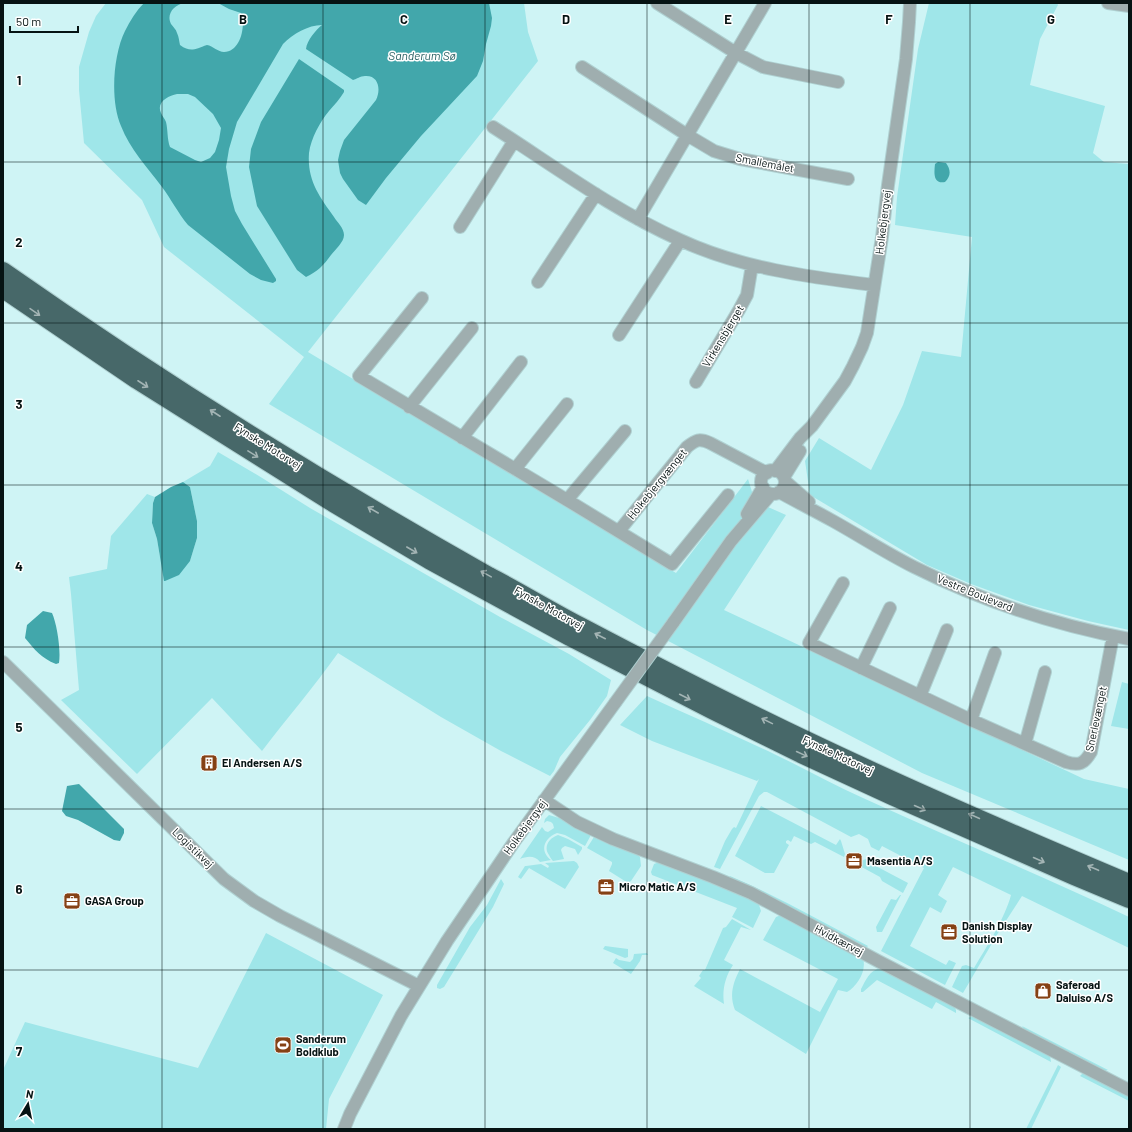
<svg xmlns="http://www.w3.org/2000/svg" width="1132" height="1132" font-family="Barlow,sans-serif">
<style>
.green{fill:#9fe6e9}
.water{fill:#42a7ab;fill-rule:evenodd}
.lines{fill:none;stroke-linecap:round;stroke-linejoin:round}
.minor-casing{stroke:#afd0d1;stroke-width:14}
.highway-casing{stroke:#afd0d1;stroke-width:20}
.minor{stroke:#9faeaf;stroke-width:12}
.highway{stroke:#476869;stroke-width:18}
.minor-bridge-casing{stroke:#afd0d1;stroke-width:14;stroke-linecap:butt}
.minor-bridge{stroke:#9faeaf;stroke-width:12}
.oneway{stroke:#a3b4b4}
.grid{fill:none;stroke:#061313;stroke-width:1;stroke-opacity:0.55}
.labels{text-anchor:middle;stroke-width:3;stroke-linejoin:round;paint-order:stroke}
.street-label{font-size:11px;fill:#061313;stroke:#fff}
.poi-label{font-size:11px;font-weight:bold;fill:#061313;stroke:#fff;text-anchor:start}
.water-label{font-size:12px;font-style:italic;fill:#296163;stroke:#fff}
.grid-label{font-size:13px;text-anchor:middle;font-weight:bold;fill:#061313;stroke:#fff;stroke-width:3;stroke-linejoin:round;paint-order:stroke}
</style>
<rect width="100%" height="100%" fill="#cff4f5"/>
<path class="green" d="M106 3H524L528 32 538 61 308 352 676 573 748 479 753 495 768 507 786 515 724 610 1084 779 1129 789V860L922 773 647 630 269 404 304 357 164 247 142 200 84 143 79 90V67L89 32 96 16Z
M929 3H1057L1058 5 1040 39 1030 85 1105 106 1093 153 1104 162 1129 164V630L1088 621 1029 605 971 584 927 565 810 495 805 461 819 438 871 470 903 405 922 351 961 357 972 237 895 225 897 197 918 49Z
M218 452 259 476 310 508 500 617 569 654 611 680 607 696 590 720 560 757 554 771 550 776 501 751 441 717 338 653C314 687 287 718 262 751L212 698 137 774 61 700 79 690 71 594 69 577 107 569 111 536 147 494 155 497 153 503 152 523 157 539 160 557 190 561 197 538V521L190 487 183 482 210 466Z
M1122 682 1129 684V729L1111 726Z
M647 696C689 715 732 734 774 754 804 768 833 785 863 798 952 839 1041 875 1129 917V948L1022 896 998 933 963 993 952 987 962 966 966 965 974 968C986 948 1005 918 1011 895L953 867 938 895 947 901 941 913 930 907 910 946 946 965 949 960 956 963 945 985 881 951 924 868 882 846 879 851 871 847 868 839 859 834 851 837 767 792H764L759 796 720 869 714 867 725 841 732 829 734 827 736 828 759 779 757 781 652 741 620 725Z
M761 806 836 845 840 839 841 841 845 854 844 857 815 842 811 844 794 836 791 842 788 840 786 841V843L789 845 774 873H765L735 856Z
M549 815 559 818 591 835 585 846 565 835 557 833C544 838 539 851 551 860L540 862C535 855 527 856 520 859L542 827 545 831 548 832 554 828 553 824 551 822 547 821 544 823 545 819Z
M558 835 568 839 582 847V849L578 855 575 849 565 846 562 848 561 850 564 859 553 861C551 859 550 857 549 855 543 847 549 838 558 835Z
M594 837 635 853 640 857 641 866 631 881 628 883 609 871 612 864V862L587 848Z
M873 857 875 858 872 864 908 883 903 893 882 881 880 877 858 865 860 861Z
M574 861 577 863 579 867 565 889 529 868 521 879 518 877 525 866H526L541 864 548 868 549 866 545 863Z
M659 862 742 895 759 905 761 911 753 928 732 917 737 908 652 875 651 872 654 864Z
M730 876C777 896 822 922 868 946L867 947 857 944 731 879Z
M501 879 504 884 493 907 444 987 440 989 437 988V985L470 927 487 905Z
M900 895H901L882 932H877L876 927 891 899 896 900Z
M781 915 863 958C867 971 857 986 847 992L838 990 806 1054 735 1010C729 995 733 983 740 969L820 1012 838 979 763 940 776 917Z
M732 919 751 930 741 927 724 960 733 965C725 977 722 990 724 1004L694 986 701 978 699 976 703 970H705L723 928 726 927Z
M266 933 383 995 329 1099 326 1129H3V1070L25 1022 198 1068Z
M605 946 628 949V957L625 958 603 949Z
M647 953 648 955H642L640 961 631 974 613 963 616 958 619 960 630 962 633 959 634 954Z
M880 968 953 1005 956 1010V1013L936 1002 932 1009 930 1008 877 980 863 992H861V989C866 980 869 971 880 968Z
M974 1016 1050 1056 1051 1062 968 1018Z
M1022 1026 1108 1070 1104 1071 1025 1030Z
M1058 1065 1061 1067 1031 1129H1026Z
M1082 1074H1087L1129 1096V1101L1080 1076Z"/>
<path class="water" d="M144 3H184C174 5 166 14 171 24 173 27 176 29 177 33 179 37 179 41 180 45 191 53 195 49 207 45 213 46 218 52 224 52 241 52 246 25 241 13L229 9 218 3H489L492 18 491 26 486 44 483 61 477 76 421 136 386 178 366 205 358 200 343 179 340 173 338 160 340 151 344 140 376 100C381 90 379 75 365 76 360 76 357 79 353 80L306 49C307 40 316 30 322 25 308 25 293 34 283 44L237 122 229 149 226 167 231 196 235 211 242 224 276 279V281L273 283 261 280 250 274 188 225C178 213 171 199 162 187 147 167 130 149 121 126 110 101 113 55 125 31 130 21 136 11 144 3ZM177 94H188L195 97 213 114 221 128 219 140 215 152 210 158 201 162 195 160 170 147C167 139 168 130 166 122 165 119 162 116 161 113 156 102 168 96 177 94Z
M299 59 344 90V92C340 99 334 105 329 111 320 122 311 138 309 153 307 180 319 196 334 217 337 222 344 228 344 235 344 242 335 250 331 255 324 265 317 272 306 277L297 270 257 206 249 167 251 149 261 122Z
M938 162 946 163C951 170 951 176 945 182 933 184 934 173 935 164Z
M183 482 190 487 197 521V538L190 561 179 575 165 581H164L157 539 152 523 153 503 155 497 171 487Z
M43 611 52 613C57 624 61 650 59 663L56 664C41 658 35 650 25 638L27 625Z
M79 784 124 829V833L120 841 114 840 78 820 66 816 62 811 67 786Z"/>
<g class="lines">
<g class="minor-casing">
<path id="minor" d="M657 3 736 53 763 67 838 82
M1108 3 1129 6
M582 67 687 135 714 151 740 159 848 179
M493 127C554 166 613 210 680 240 740 268 808 277 874 285
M638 219 765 3
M460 227 514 141
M538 282 596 194
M422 298 359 376 567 500 672 564 728 495
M619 335 680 241
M696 382 739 310 747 295 752 265
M409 407 472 328
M462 438 521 362
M515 469 567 404
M761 482a12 12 0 1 1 24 0a12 12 0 1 1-24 0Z
M775 471 800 438 812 426 845 381 853 366 862 347 867 333 882 237 888 185 906 59 909 22 910 3
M784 477 800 451
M785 481 809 502
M779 492C797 502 815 511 833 521 860 536 886 553 914 567 982 601 1055 625 1129 639
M567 500 625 431
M747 514 763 487
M619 531 687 447C696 440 699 438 710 443L767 473
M843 583 809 643 971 720 1066 762C1079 766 1084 764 1091 752L1113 636
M673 623 731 541 771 494
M3 662 224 879 254 901 280 916 419 986
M861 668 890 608
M920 696 947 630
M971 720 995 653
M1025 744 1045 672
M544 800 577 822 613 839 713 877 751 893 878 961 1129 1090
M344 1129 350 1114 401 1016 447 941 514 842 615 703"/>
</g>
<g class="highway-casing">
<path id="highway" d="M3 271C160 381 322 482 489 576 520 592 549 610 580 626 656 666 732 705 810 742 915 792 1022 838 1129 883
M3 289 137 380 333 503 429 560 570 637 712 710 801 754 892 796 1074 876 1129 899"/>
</g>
<use href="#minor" class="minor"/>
<use href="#highway" class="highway"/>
<g class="minor-bridge-casing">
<path id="minor-bridge" d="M615 703 673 623"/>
</g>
<use href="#minor-bridge" class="minor-bridge"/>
</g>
<defs><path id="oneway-shaft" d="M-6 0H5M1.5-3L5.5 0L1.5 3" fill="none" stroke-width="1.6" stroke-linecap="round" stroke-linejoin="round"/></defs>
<g class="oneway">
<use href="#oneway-shaft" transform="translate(35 312) rotate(35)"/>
<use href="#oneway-shaft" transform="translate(143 384) rotate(33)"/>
<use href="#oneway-shaft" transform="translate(215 413) rotate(-147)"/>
<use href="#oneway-shaft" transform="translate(253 454) rotate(32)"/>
<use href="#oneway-shaft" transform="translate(373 510) rotate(-150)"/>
<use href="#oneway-shaft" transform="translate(412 550) rotate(30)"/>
<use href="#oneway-shaft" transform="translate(486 574) rotate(-151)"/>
<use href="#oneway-shaft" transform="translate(600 636) rotate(-153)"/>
<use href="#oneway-shaft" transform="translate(685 697) rotate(27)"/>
<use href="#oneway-shaft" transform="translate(767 721) rotate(-154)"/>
<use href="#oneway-shaft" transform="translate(802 754) rotate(25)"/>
<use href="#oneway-shaft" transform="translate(920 808) rotate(24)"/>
<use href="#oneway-shaft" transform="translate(974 816) rotate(-156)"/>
<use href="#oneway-shaft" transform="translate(1039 860) rotate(24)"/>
<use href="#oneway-shaft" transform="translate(1093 868) rotate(-157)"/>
</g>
<path class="grid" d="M162 3V1129M323 3V1129M485 3V1129M647 3V1129M809 3V1129M970 3V1129M3 162H1129M3 323H1129M3 485H1129M3 647H1129M3 809H1129M3 970H1129"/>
<defs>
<g id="building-square" transform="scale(0.9)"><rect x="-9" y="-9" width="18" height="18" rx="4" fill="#854115" stroke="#fff"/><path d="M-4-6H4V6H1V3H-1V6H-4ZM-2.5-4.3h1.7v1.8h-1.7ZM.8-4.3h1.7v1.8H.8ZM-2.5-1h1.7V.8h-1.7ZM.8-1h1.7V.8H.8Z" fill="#fff"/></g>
<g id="office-square" transform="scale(0.9)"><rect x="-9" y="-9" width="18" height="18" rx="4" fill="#854115" stroke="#fff"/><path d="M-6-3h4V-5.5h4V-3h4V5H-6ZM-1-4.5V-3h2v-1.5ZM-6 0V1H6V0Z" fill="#fff"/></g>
<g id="shop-square" transform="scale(0.9)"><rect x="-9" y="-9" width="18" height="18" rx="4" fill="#854115" stroke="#fff"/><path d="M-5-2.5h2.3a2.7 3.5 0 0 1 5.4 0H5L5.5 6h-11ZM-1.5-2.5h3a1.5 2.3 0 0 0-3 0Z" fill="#fff"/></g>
<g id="stadium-square" transform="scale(0.9)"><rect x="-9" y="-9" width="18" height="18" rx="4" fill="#854115" stroke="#fff"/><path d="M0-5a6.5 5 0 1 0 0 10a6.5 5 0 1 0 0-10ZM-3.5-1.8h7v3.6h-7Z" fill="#fff"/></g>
</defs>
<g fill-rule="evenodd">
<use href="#building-square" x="209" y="763"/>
<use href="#office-square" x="854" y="861"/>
<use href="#office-square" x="606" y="887"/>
<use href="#office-square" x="72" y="901"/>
<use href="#office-square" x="949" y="932"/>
<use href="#shop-square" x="1043" y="991"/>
<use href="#stadium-square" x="283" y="1045"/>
</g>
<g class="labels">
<g class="street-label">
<text transform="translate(765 163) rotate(11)" y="4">Smallemålet</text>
<text transform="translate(883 222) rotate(-83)" y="4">Holkebjergvej</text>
<text transform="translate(723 336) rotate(-59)" y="4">Virkensbjerget</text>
<text transform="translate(268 446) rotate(32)" y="4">Fynske Motorvej</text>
<text transform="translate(657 484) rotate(-51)" y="4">Holkebjergvænget</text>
<text transform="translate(975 593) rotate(22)" y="4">Vestre Boulevard</text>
<text transform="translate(549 608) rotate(29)" y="4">Fynske Motorvej</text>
<text transform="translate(1096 719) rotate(-78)" y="4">Snerlevænget</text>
<text transform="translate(838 755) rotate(25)" y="4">Fynske Motorvej</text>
<text transform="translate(525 827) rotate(-54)" y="4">Holkebjergvej</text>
<text transform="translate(193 848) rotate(44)" y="4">Logistikvej</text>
<text transform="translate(839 940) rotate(28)" y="4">Hvidkærvej</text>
</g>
<g class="poi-label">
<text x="222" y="767">El Andersen A/S</text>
<text x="867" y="865">Masentia A/S</text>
<text x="619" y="891">Micro Matic A/S</text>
<text x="85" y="905">GASA Group</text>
<text x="962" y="930">Danish Display<tspan x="962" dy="13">Solution</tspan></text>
<text x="1056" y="989">Saferoad<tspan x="1056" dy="13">Daluiso A/S</tspan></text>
<text x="296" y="1043">Sanderum<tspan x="296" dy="13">Boldklub</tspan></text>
</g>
<g class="water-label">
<text x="422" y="60">Sanderum Sø</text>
</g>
</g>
<g class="grid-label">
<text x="243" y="24">B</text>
<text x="404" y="24">C</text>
<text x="566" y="24">D</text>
<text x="728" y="24">E</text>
<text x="889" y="24">F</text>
<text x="1051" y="24">G</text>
<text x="19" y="85">1</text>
<text x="19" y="247">2</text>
<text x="19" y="409">3</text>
<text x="19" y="571">4</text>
<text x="19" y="732">5</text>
<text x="19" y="894">6</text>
<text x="19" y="1056">7</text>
</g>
<rect width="1132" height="1132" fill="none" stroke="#061313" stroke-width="8"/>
<g transform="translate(28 1104) rotate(10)" stroke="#ffffff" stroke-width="3" paint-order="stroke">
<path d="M0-3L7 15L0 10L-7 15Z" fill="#061313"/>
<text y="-6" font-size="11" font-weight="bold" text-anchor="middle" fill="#061313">N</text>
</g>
<path d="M10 26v6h68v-6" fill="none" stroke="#061313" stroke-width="2"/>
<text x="16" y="26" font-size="12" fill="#061313" stroke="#ffffff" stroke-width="3" paint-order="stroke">50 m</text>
</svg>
